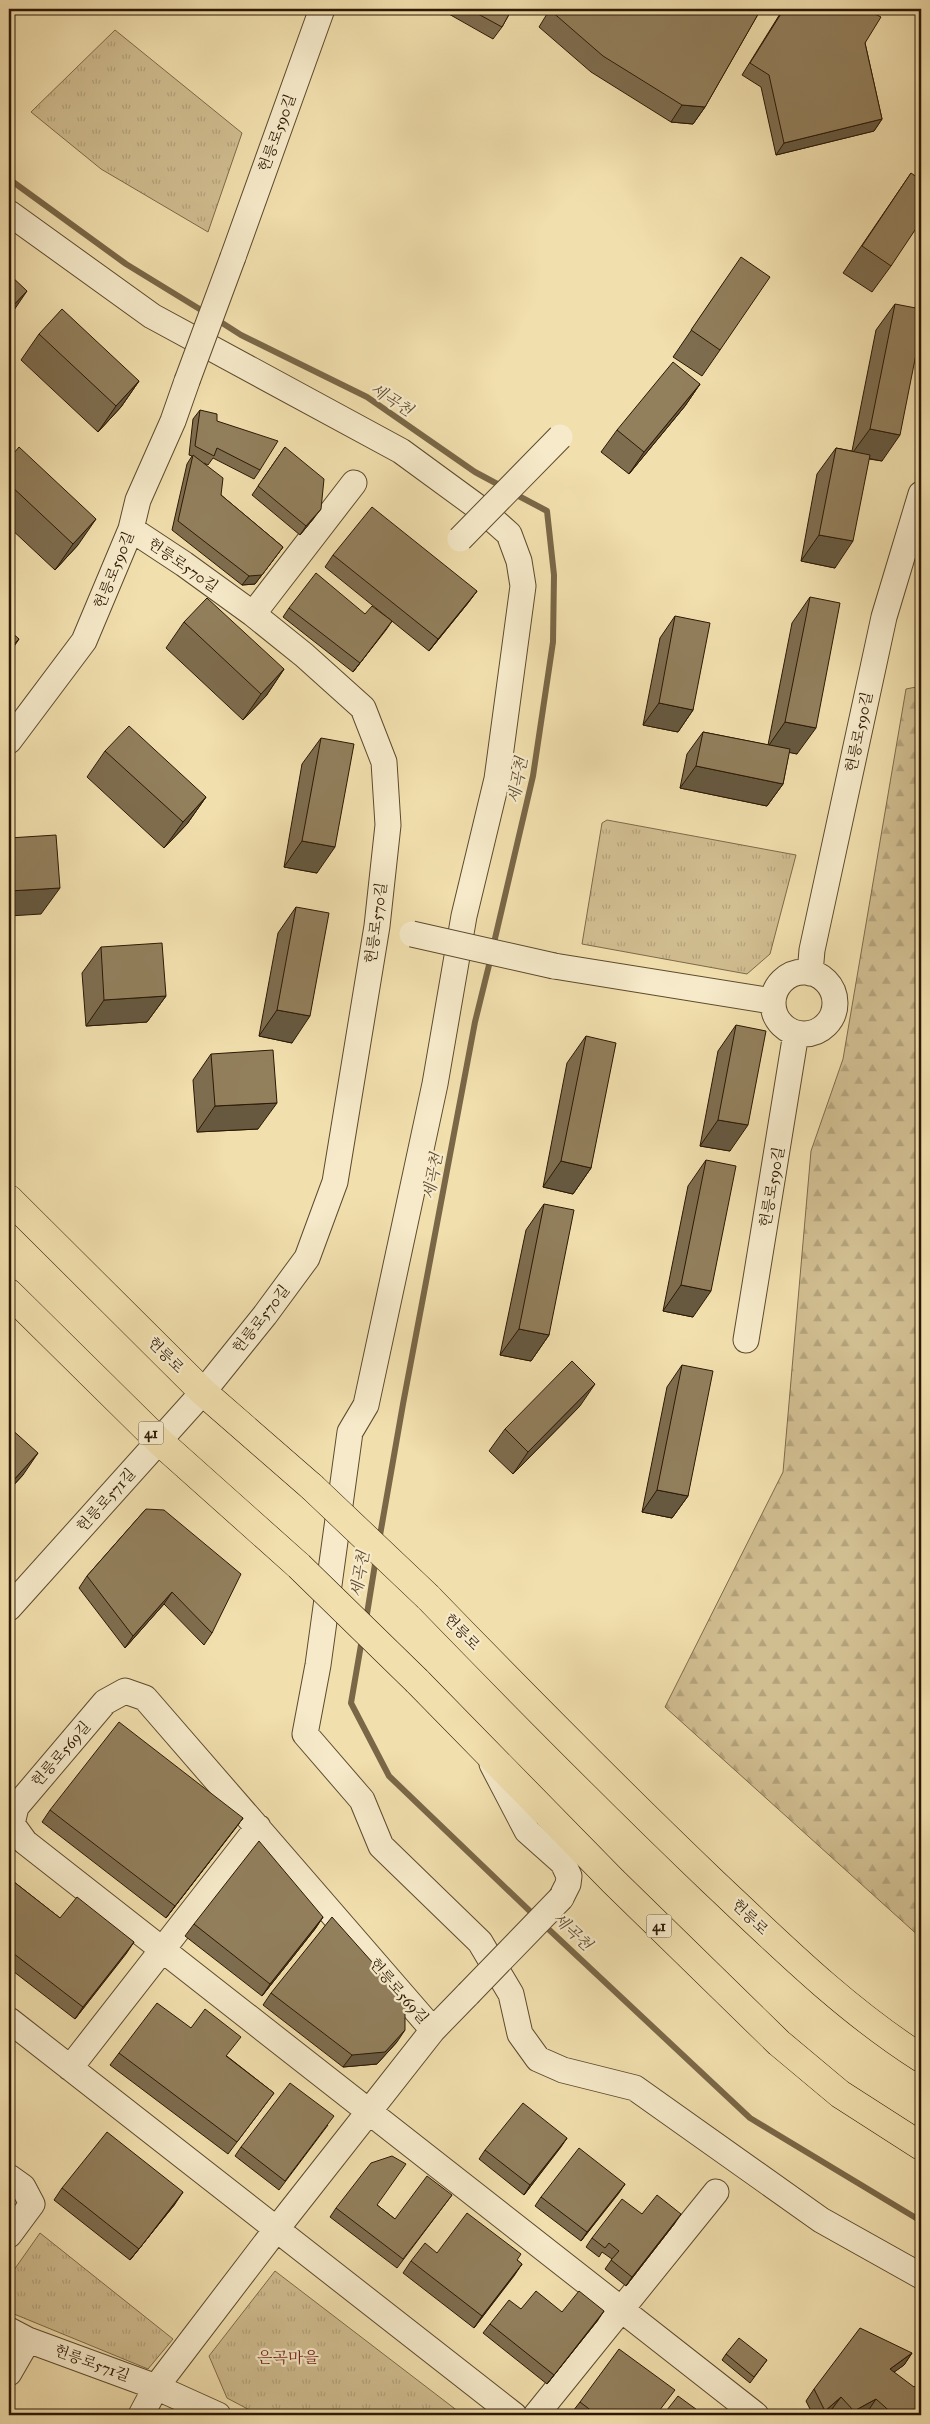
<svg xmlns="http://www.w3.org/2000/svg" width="930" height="2424" font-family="'IM FELL Great Primer','Noto Serif KR',serif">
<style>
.forest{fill:url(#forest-firs);stroke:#7e6a4a}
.park{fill:url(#park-tufts);stroke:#7e6a4a}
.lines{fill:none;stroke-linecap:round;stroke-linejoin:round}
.stream{stroke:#7a6747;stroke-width:6}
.minor-casing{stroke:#5d4a2e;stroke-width:27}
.major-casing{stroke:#2c1804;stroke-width:29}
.minor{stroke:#f6eaca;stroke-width:25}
.major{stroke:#f1dfad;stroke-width:28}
.minor-bridge-casing{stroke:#5d4a2e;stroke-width:27;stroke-linecap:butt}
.major-bridge-casing{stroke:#2c1804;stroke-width:29;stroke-linecap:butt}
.minor-bridge{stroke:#f6eaca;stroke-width:25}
.major-bridge{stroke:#f1dfad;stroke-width:28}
.wall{fill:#7e6d4f;stroke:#2c1804}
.shaded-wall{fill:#665940;stroke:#2c1804}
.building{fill:#927f5c;stroke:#2c1804}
.labels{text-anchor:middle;stroke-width:4.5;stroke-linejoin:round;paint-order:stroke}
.shield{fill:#f6eaca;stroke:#69573f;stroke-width:1}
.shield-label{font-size:14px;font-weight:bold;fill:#2c1804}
.street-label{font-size:15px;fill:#2c1804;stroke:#f6eaca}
.water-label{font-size:16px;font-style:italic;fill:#604c31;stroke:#f6eaca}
.neighbourhood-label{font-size:16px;fill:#7a1f14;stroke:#f6eaca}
</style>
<defs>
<pattern id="forest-firs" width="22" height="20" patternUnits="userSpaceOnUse" patternTransform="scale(1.25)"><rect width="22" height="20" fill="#d0bd90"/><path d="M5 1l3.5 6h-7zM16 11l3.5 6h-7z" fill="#b3a27b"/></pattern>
<pattern id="park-tufts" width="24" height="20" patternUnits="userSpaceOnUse" patternTransform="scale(1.25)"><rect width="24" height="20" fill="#d0bd90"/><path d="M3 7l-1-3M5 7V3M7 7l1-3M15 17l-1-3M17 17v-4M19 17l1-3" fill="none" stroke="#b3a27b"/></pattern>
</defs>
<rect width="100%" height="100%" fill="#f1dfad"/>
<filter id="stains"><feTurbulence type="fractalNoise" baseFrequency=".004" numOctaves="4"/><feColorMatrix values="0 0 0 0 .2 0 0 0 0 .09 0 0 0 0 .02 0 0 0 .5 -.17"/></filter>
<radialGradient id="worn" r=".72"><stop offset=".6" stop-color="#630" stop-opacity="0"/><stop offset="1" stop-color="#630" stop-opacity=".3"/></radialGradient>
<path class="forest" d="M921 686V1938L665 1707 783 1472 811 1151 843 1059 906 689Z"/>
<path class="park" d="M115 30 242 133 208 232 101 169 31 112Z
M607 820 796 855 770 954 747 974 582 944 602 823Z
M40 2233 173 2339 148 2369 14 2314 9 2294V2277Z
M275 2271 463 2415H259L227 2398 209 2356Z"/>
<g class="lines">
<path class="stream" d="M9 179 126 264 206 313
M216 319 241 335 367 397 475 472 503 487
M493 947 533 776 553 642 554 575 547 511 513 493
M379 1541 403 1404 475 1022 491 957
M366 1620 376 1558
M362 1639 351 1703 389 1776 536 1917
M543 1924 750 2118 921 2221"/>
<g class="minor-casing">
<path id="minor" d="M9 213 152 316 401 451 483 511 509 534 519 561 523 586 497 779 464 916 435 1084 366 1405 350 1432 318 1665 305 1734 362 1800 381 1846 480 1942 511 1994 520 2034 538 2059 563 2070 635 2088 821 2220 921 2276
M233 257 322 9
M253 614 354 483
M9 741 84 641 131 529 138 500 173 421 187 381
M554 966 772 1001
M773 1003a31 31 0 1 1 62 0a31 31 0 1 1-62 0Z
M810 973 812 950 884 617 921 494
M746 1340 796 1033
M9 1608 203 1392 265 1315 307 1258 335 1182 377 926 388 825 384 762 363 708 304 655 253 614 184 564 131 529
M492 1764 527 1831 563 1863 569 1876 568 1884 561 1898
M9 2020 514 2415
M433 2030 145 1698 125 1691 105 1702 16 1807 12 1824 25 1842 756 2415
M70 2068 258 1827
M9 2177 23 2187 32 2204 9 2235
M9 2330 28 2340 156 2387 218 2415
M9 2373 28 2340
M141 2415 156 2387 275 2231 433 2030 468 1994
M536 2415 716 2192"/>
</g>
<g class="major-casing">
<path id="major" d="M9 1199 203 1392 312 1487
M9 1293 159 1441 299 1566
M428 1597C521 1693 615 1788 711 1880 778 1943 844 2009 921 2058
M417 1681 613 1881 779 2043 840 2094 921 2146"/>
</g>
<use href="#minor" class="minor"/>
<use href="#major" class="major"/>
<g class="minor-bridge-casing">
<path id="minor-bridge" d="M187 381 233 257
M460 539 560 437
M412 934 554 966
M468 1994 561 1898"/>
</g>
<g class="major-bridge-casing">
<path id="major-bridge" d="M312 1487 428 1597
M299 1566 417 1681"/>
</g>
<use href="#minor-bridge" class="minor-bridge"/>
<use href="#major-bridge" class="major-bridge"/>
</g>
<path class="wall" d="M440 9H512L502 27 493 39Z
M550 9H761L705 107 693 124 671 122 591 72 539 27Z
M783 9H865V43L882 119 874 131 776 155 761 87 742 75Z
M911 173 891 266 872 292 843 273Z
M723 284 720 350 702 376 673 357Z
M895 304 882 461 869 459 835 568 801 561 817 474 836 448 852 451 876 330Z
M39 334 139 381 121 407 98 432 21 360Z
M700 384 685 406 629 474 601 452 617 430Z
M200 410 260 470 254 479 213 458 208 465 204 463 221 495 283 547 255 584 242 585 172 530 187 464 192 456 189 455 193 419Z
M285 447 314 518 300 535 252 495Z
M9 459 78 545 55 570 9 527Z
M333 555 477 591 468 603 429 651 325 567Z
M810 597 797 754 789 752 783 784 767 806 680 788 687 754 703 732 768 745 792 623Z
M289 608 365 614 392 621 353 672 283 617Z
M675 616 693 710 678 732 643 725 660 638Z
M921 616V637L916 635Z
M184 622 284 669 266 696 243 720 166 648Z
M321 738 317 873 284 867 302 764Z
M105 751 206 797 187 824 164 848 87 777Z
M296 907 292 1043 259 1036 278 933Z
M101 947 166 996 147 1022 86 1026 82 973Z
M736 1025 730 1151 700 1146 718 1051Z
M586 1036 591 1168 573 1194 543 1187 567 1063Z
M211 1054 258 1129 197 1132 193 1080Z
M706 1160 693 1317 663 1311 688 1186Z
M544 1204 549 1335 531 1361 500 1355 526 1230Z
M682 1365 688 1496 672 1518 642 1512 667 1387Z
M580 1406 513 1474 489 1451 505 1429Z
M9 1427 23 1475 9 1490Z
M146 1509 212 1633 204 1645 164 1604 125 1648 79 1588 87 1576Z
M50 1810 243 1818 166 1918 42 1822Z
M9 1878 60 1918 134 1942 75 2019 9 1968Z
M323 1917 315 1929 262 1996 185 1936 194 1924Z
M271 1993 397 2042 377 2064 343 2067 263 2005Z
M191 2028 274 2093 228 2154 110 2065 119 2053Z
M328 2125 279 2190 235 2156 241 2147Z
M567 2138 524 2195 479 2159 485 2150Z
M625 2184 581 2241 535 2206 541 2197Z
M62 2188 175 2204 130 2260 54 2200Z
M452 2195 397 2268 330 2217 336 2208 377 2205 395 2219Z
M642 2214 675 2223 626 2286 605 2269 612 2259 602 2252 599 2257 586 2247 592 2238Z
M437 2253 517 2260 522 2264 474 2328 403 2273 411 2261Z
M521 2309 562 2312 598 2320 547 2384 483 2333 490 2324Z
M912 2353 904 2365 894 2372 921 2415H872L868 2411 860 2415H838L832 2409 825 2415H813L806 2401 814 2389Z
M726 2354 767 2360 750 2383 722 2360Z
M580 2402 657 2415H579L573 2411Z"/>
<path class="shaded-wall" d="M682 105 705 107 693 124 671 122Z
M882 119 874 131 776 155 784 143Z
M27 291 12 313 9 316V310Z
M139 381 121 407 98 432 116 406Z
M700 384 685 406 629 474 644 452Z
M870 429 900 435 882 461 851 455Z
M321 509 314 518 300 535 306 526Z
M96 519 78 545 55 570 73 544Z
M819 535 853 541 835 568 801 561Z
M283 547 255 584 242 585 249 576Z
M477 591 468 603 429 651 438 639Z
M392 621 386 630 353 672 360 663Z
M921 627V637L916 635Z
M19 639 9 654V650Z
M284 669 266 696 243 720 261 694Z
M659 703 693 710 678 732 643 725Z
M785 722 816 728 797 754 767 748Z
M696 766 783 784 767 806 680 788Z
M206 797 187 824 164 848 183 822Z
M302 841 335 847 317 873 284 867Z
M60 888 41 914 9 916V891Z
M166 996 147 1022 86 1026 104 1000Z
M277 1010 310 1016 292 1043 259 1036Z
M277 1103 258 1129 197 1132 215 1106Z
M718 1120 748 1125 730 1151 700 1146Z
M561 1161 591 1168 573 1194 543 1187Z
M681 1285 711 1291 693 1317 663 1311Z
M519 1329 549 1335 531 1361 500 1355Z
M595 1384 580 1406 513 1474 528 1452Z
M38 1453 23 1475 9 1490V1487L12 1482Z
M657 1490 688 1496 672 1518 642 1512Z
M172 1592 164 1604 125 1648 133 1636Z
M243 1818 235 1829 166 1918 175 1906Z
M323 1917 315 1929 262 1996 270 1984Z
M134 1942 126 1954 75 2019 83 2007Z
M405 2030 397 2042 377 2064 343 2067 352 2055Z
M567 2138 561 2147 524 2195 530 2185Z
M625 2184 619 2193 581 2241 587 2232Z
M183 2192 175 2204 130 2260 139 2249Z
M681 2214 675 2223 626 2286 632 2277Z
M522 2264 514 2276 474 2328 482 2316Z
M604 2311 598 2320 547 2384 554 2375Z
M912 2353 904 2365 882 2381 890 2369Z
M841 2397 832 2409 825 2415H821L825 2411Z
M876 2399 868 2411 860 2415H851L854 2411Z"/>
<path class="building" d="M469 9H512L502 27Z
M551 9H761L705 107 682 105 603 56 550 10Z
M784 9H865L881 17 865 43 882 119 784 143 769 75 750 63Z
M911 173 921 180V221L891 266 862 246Z
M741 257 770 277 720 350 691 330Z
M9 274 27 291 9 310Z
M895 304 921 309V329L900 435 870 429Z
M62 309 139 381 116 406 39 334Z
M673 362 700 384 644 452 617 430Z
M200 410 217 414V421L278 441 260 470 217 448 214 456 195 446Z
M19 447 96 519 73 544 9 484V459Z
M285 447 324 479 321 509 306 526 258 486Z
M836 448 870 455 853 541 819 535Z
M193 455 223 478 221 495 283 547 262 575 249 576 178 521Z
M372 507 477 591 438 639 333 555Z
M316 573 365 614 372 606 392 621 360 663 289 608Z
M810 597 840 603 816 728 785 722Z
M207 598 284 669 261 694 184 622Z
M675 616 710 623 693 710 659 703Z
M9 630 19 639 9 650Z
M129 726 206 797 183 822 105 751Z
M703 732 790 749 783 784 696 766Z
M321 738 354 744 335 847 302 841Z
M56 835 60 888 9 891V838Z
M296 907 329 913 310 1016 277 1010Z
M162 943 166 996 104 1000 101 947Z
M736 1025 766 1031 748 1125 718 1120Z
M586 1036 616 1043 591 1168 561 1161Z
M273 1050 277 1103 215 1106 211 1054Z
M706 1160 736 1166 711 1291 681 1285Z
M544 1204 574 1210 549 1335 519 1329Z
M572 1361 595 1384 528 1452 505 1429Z
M682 1365 713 1371 688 1496 657 1490Z
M9 1427 38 1453 12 1482 9 1480Z
M146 1509 164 1510 241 1574 212 1633 172 1592 133 1636 87 1576Z
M119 1722 243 1818 175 1906 50 1810Z
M259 1841 323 1917 270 1984 194 1924Z
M9 1878 60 1918 77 1897 134 1942 83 2007 9 1950Z
M332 1917 405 1999V2030L385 2052 352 2055 271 1993Z
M157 2003 191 2028 205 2009 241 2037 226 2056 274 2093 237 2142 119 2053Z
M290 2083 334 2116 285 2181 241 2147Z
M523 2103 567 2138 530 2185 485 2150Z
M107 2132 183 2192 139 2249 62 2188Z
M579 2148 625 2184 587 2232 541 2197Z
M392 2156 406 2164 377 2205 395 2219 427 2176 452 2195 403 2259 336 2208 371 2163Z
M657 2195 681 2214 632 2277 611 2260 619 2251 609 2243 605 2248 592 2238 622 2199 642 2214Z
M467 2213 521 2254 517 2260 522 2264 482 2316 411 2261 425 2243 437 2253Z
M536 2291 562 2312 579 2291 604 2311 554 2375 490 2324 509 2300 521 2309Z
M860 2328 912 2353 890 2369 914 2387 921 2380V2415H894L876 2399 854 2411 841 2397 825 2411 814 2389Z
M739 2338 767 2360 754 2377 726 2354Z
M619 2349 675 2390 656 2415H597L580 2402Z
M678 2396 704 2415H663Z"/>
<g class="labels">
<g class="shield">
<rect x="138.5" y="1421.5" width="25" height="23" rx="4"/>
<rect x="646.5" y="1914.5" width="25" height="23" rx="4"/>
</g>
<g class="shield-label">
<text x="151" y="1438">41</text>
<text x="659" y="1931">41</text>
</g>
<g class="street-label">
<text transform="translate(277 133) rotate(-70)" y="5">헌릉로590길</text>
<text transform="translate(183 565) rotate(35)" y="5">헌릉로570길</text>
<text transform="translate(114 570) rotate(-68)" y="5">헌릉로590길</text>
<text transform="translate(859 732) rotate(-78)" y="5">헌릉로590길</text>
<text transform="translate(376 923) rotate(-82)" y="5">헌릉로570길</text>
<text transform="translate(772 1187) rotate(-80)" y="5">헌릉로590길</text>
<text transform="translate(261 1319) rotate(-52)" y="5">헌릉로570길</text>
<text transform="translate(166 1355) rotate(45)" y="5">헌릉로</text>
<text transform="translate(106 1500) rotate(-48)" y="5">헌릉로571길</text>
<text transform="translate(462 1632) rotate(46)" y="5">헌릉로</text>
<text transform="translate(61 1754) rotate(-49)" y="5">헌릉로569길</text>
<text transform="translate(750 1917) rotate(44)" y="5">헌릉로</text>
<text transform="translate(399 1991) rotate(49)" y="5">헌릉로569길</text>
<text transform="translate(92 2363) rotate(20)" y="5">헌릉로571길</text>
</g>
<g class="water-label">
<text transform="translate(392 399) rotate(33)" y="6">세곡천</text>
<text transform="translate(517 780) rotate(-79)" y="6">세곡천</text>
<text transform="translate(432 1176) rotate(-79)" y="6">세곡천</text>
<text transform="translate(359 1574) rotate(-80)" y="6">세곡천</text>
<text transform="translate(573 1931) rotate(43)" y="6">세곡천</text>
</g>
<g class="neighbourhood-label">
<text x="288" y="2363">은곡마을</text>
</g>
</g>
<rect width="930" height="2424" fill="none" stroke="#f1dfad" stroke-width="30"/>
<rect x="10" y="10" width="910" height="2404" fill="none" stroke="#2c1804" stroke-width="2.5"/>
<rect x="15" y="15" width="900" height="2394" fill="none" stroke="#2c1804"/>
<rect width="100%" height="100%" filter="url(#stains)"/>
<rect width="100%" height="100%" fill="url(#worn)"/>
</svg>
